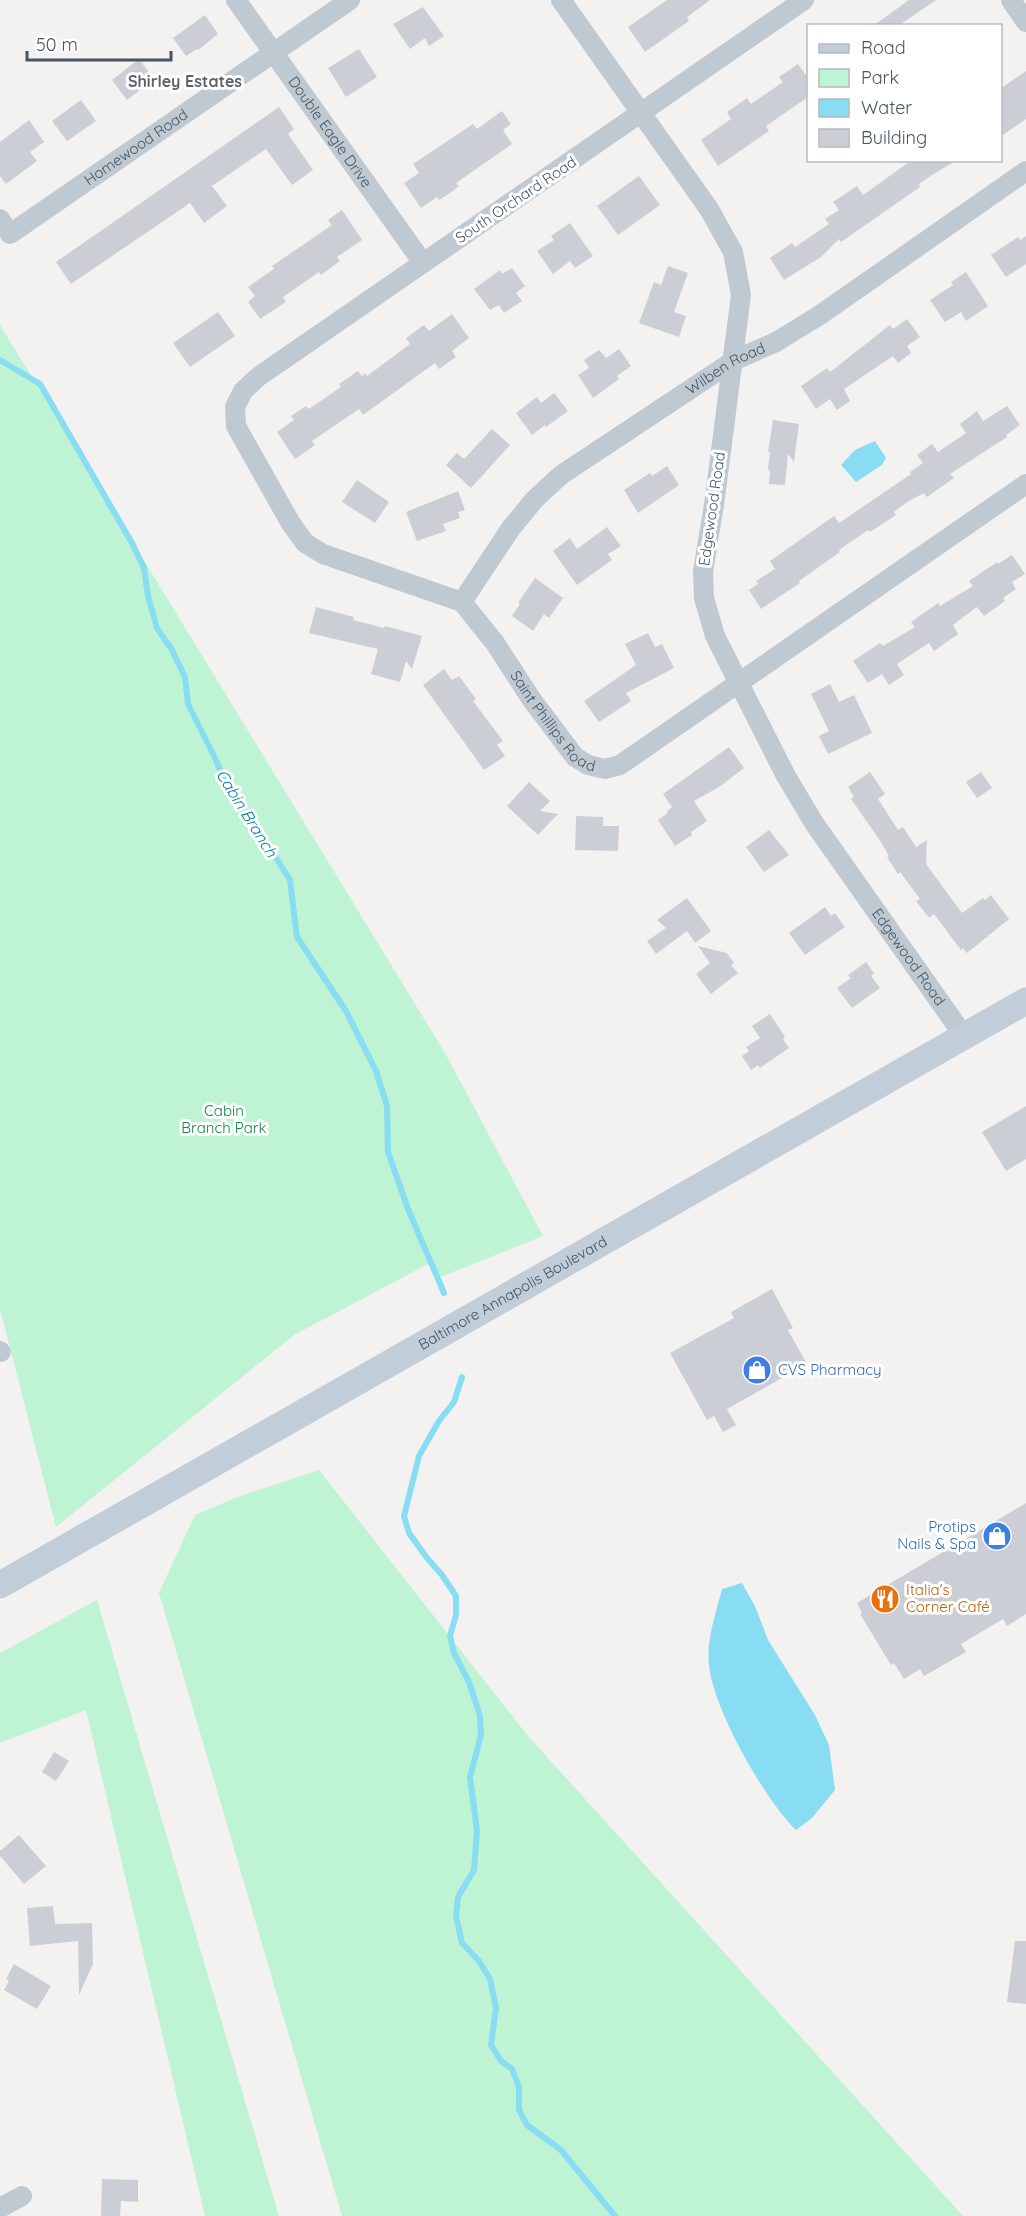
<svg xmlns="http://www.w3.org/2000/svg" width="1026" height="2216" font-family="Quicksand,sans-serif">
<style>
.green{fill:#bef3d3}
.water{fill:#88ddf3}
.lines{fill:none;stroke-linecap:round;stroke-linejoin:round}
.stream{stroke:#88ddf3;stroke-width:6}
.building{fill:#cbced4}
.minor{stroke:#bec9d2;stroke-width:20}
.secondary{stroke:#c1cdd9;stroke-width:27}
.labels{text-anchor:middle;stroke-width:6;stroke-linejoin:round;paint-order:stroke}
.street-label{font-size:15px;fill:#475561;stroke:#fff}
.park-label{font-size:15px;fill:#10844a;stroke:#fff}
.shop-label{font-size:15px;fill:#366cbe;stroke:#fff;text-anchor:start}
.food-label{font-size:15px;fill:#c56008;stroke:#fff;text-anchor:start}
.neighbourhood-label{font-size:16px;font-weight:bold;fill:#5d6267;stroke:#fff}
.water-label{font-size:16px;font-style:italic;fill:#0380a1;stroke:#fff}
</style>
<rect width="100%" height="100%" fill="#f4f1f1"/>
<path class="green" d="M0 325 445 1053 543 1236 438 1278 430 1263 294 1335 56 1527 0 1309Z
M319 1470 528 1736 963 2216H342L159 1593 195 1515 240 1496Z
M97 1600 279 2216H205L86 1710 0 1743V1653Z"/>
<path class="water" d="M875 441 886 458 882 465 856 482 841 465 855 450Z
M742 1583 755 1606 768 1640 815 1715 829 1745 835 1790 812 1818 796 1830C765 1800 713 1709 709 1665 706 1640 716 1613 722 1589Z"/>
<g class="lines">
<path class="stream" d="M0 360 40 384 132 543 144 568 148 596 157 628 172 650 185 677 188 704 216 760 227 788 265 840 290 880 297 937 346 1011 376 1071 387 1106 388 1152 408 1209 444 1293
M462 1377 454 1402 439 1421 419 1456 404 1516 409 1533 427 1558 442 1575 456 1596V1615L450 1636 454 1653 469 1682 480 1716 481 1735 470 1777 477 1831 474 1870 458 1897 456 1916 462 1943 479 1961 490 1979 496 2008 491 2045 501 2061 512 2069 519 2087V2110L527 2125 561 2150 615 2216"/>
</g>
<path class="building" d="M667 0H710L687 17 689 21 645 52 628 27Z
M909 0H936L898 26H873Z
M423 7 444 36 429 46 425 38 410 49 393 24Z
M205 15 218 34 198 50 197 49 186 56 173 38Z
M359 49 377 77 346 97 328 68Z
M139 59 154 79 127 100 112 80Z
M798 64 808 78V97L766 126 769 131 718 166 701 140 731 119 727 112 747 98 751 104 783 82 779 77Z
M1026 71V119L1000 137V89Z
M81 100 96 121 67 141 52 121Z
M279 107 294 129 288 134 313 170 292 185 266 149 212 186 227 206 204 223 190 203 71 284 56 262Z
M502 111 511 124 503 130 512 144 456 183 459 186 447 195 439 200 437 197 421 208 404 183 419 173 413 164 473 124 477 129Z
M29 120 44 142 30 152 37 161 6 184 0 176V142Z
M912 160H957L932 175 919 184 920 187 841 242 839 239 821 257 784 280 770 258 792 243 795 247 829 224 825 219 839 210 833 202 857 186 863 195Z
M639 176 660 205 618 235 597 206Z
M342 210 362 240 337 257 340 261 321 275 319 272 283 297 286 302 260 319 248 302 255 296 248 287 274 269 272 266 332 225 328 220Z
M570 223 593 256 575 268 570 261 553 274 537 251 554 240 551 236Z
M1026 236V264L1006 277 991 255 1018 237 1020 240Z
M668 266 688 273 674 312 686 316 679 337 639 323 654 282 661 285Z
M512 268 525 286 516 293 522 301 504 313 499 305 490 310 474 289 500 270 502 274Z
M966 272 988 306 966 321 961 312 945 322 930 300 953 285 951 282Z
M218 312 235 336 190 367 173 343Z
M452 314 469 338 452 351 456 357 439 369 435 363 363 415 359 409 312 441 315 445 295 459 277 432 294 420 291 416 306 406 309 409 341 387 339 384 358 371 362 376 366 373 367 376 410 344 406 338 424 325 429 331Z
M907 319 920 337 907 346 911 353 898 363 893 356 844 389 850 401 837 410 830 399 816 409 801 386 827 368 830 372 890 325 893 329Z
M619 349 631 366 617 376 619 379 593 398 578 375 589 368 584 360 599 350 606 358Z
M554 393 568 411 546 427 545 425 532 435 516 413 537 397 541 403Z
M1007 406 1020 425 1006 435 1007 437 950 474 954 478 927 497 924 493 907 502 894 512 896 515 870 532 868 530 839 550 840 552 799 581 800 583 761 609 749 590 758 584 756 581 775 569 770 561 834 516 839 523 911 474 910 472 923 463 917 455 932 444 938 452 966 433 960 424 977 411 983 421Z
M773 420 799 424 794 462 788 454 785 485 769 484 770 472 768 469 770 452H768Z
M492 429 510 445 471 488 446 465 457 453 464 459Z
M667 466 679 485 638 513 624 490 650 473 652 476Z
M357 480 389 502 375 523 342 502Z
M458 491 465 510 458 512 460 518 443 524 446 531 417 541 406 512Z
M607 527 621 546 608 554 612 560 577 585 553 551 570 538 577 549Z
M1012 555 1025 574 1012 582 1016 589 1003 598 1005 601 984 616 977 607 953 625 958 634 934 651 929 643 897 664 904 675 889 685 882 674 868 683 853 661 880 643 883 646 915 627 911 622 938 603 940 606 973 586 969 581 997 562 998 564Z
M535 578 563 598 549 618 544 614 533 631 512 616 520 604 518 603Z
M316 607 354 617 353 620 384 628 385 626 422 636 412 669 406 661 400 682 371 674 378 649 309 633Z
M648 633 655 647 662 644 674 668 626 693 631 701 599 722 584 701 636 665 625 644Z
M444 669 452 680 459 676 476 699 473 701 503 741 497 745 505 756 484 770 423 685Z
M830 684 839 702 854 695 872 733 828 754 819 736 829 731 811 694Z
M729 747 744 768 719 787 694 801 707 821 691 832 692 835 675 846 658 820 668 813 667 811 672 807 663 794Z
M870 772 885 794 878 799 898 830 903 827 916 847 927 840 926 864 962 913 983 898 985 900 991 895 1009 919 967 953 963 948 961 950 934 914 929 918 916 901 920 899 900 872 898 874 887 857 889 856 881 842 851 799 854 797 848 787Z
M981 772 992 788 977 798 966 782Z
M529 782 550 801 540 811 558 814 538 835 507 806Z
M576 816 603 817V826H619L618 851 575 850Z
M769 830 789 855 764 872 746 847Z
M687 898 711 931 695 943 687 931 656 954 647 941 666 928 657 920Z
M825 907 831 916 835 913 845 927 805 955 789 933Z
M698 946 727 953 734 963 731 965 738 973 711 994 696 974 710 963Z
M866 962 874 973 871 976 880 988 852 1008 837 988 851 978 848 975Z
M770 1014 785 1037 783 1039 789 1048 760 1068 758 1065 751 1070 742 1056 749 1051 746 1047 760 1038 752 1026Z
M1026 1106V1159L1006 1171 982 1132Z
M772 1289 793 1328 788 1330 807 1364 727 1409 736 1425 723 1432 714 1416 707 1420 670 1353 734 1318 731 1312Z
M1026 1503V1614L1007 1626 1003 1619 961 1644 966 1652 924 1676 920 1669 904 1679 894 1663 891 1665 860 1614 862 1613 857 1603Z
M54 1752 69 1761 56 1781 42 1772Z
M19 1835 46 1866 24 1884 0 1856V1851Z
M53 1906 55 1924 92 1923 93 1964 79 1995 78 1941 30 1946 27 1908Z
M1015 1941H1026V2004L1007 2002Z
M14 1964 51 1986 37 2009 4 1990 9 1981 6 1979Z
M102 2179 138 2180V2202L121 2201 120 2216H101Z"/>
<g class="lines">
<g class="minor">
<path id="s1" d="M236 0 423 263"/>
<path id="s2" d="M561 0 709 209 733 252 741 295 714 505 703 571 704 598 715 636 786 776 814 823 964 1036"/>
<path id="s3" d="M804 0 258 377 243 391 235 407 236 426 290 522 305 543 323 554 462 602 495 643 532 700 575 757 588 765 605 769 620 765 1026 484"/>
<path d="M1011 0 1026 22"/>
<path id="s4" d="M0 219 10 234 350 0"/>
<path id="s5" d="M462 602 511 528 535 499 561 475 733 361 776 342 820 315 1026 171"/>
<path d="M0 1351 1 1352"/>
<path d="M0 2208 22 2196"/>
</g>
<path class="secondary" id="s6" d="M0 1585 1026 1001"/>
</g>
<defs>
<g id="shop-disc" transform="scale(1.5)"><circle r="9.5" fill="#3f7fe0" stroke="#fff"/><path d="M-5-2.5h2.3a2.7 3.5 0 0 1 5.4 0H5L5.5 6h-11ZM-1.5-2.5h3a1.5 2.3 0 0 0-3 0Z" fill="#fff"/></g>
<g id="restaurant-disc" transform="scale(1.5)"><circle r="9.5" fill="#e8710a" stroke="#fff"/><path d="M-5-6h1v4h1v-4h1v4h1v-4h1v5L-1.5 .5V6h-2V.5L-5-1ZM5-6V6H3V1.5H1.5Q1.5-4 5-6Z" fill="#fff"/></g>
</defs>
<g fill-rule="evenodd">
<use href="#shop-disc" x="757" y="1370"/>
<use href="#shop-disc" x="997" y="1536"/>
<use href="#restaurant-disc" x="885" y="1599"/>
</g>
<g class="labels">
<g class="street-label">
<text dy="5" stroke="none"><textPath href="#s1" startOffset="162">Double Eagle Drive</textPath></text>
<text dy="5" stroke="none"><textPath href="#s4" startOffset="171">Homewood Road</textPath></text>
<text transform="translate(516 200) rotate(-34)" y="5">South Orchard Road</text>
<text dy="5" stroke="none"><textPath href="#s5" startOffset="358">Wilben Road</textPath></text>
<text transform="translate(712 509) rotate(-82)" y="5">Edgewood Road</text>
<text dy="5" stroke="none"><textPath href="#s3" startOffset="1176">Saint Phillips Road</textPath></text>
<text dy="5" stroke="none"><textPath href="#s2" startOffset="1070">Edgewood Road</textPath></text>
<text dy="5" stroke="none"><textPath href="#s6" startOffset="590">Baltimore Annapolis Boulevard</textPath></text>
</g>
<g class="park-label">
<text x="224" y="1116">Cabin<tspan x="224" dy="17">Branch Park</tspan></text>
</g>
<g class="shop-label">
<text x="778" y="1375">CVS Pharmacy</text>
<text x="976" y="1532" text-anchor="end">Protips<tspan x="976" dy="17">Nails &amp; Spa</tspan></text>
</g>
<g class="food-label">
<text x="906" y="1595">Italia's<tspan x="906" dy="17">Corner Café</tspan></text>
</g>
<g class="neighbourhood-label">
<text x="185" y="87">Shirley Estates</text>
</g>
<g class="water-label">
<text transform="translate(247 813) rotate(58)" y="6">Cabin Branch</text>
</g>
</g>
<rect x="807" y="24" width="195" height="138" fill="#ffffff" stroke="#b5bbc0" stroke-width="1.5"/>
<rect x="819" y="44" width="30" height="9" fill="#c1cdd9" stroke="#b5bbc0" stroke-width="1.5"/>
<text x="861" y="54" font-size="18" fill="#475561">Road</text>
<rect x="819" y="69" width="30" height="18" fill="#bef3d3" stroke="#b5bbc0" stroke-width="1.5"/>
<text x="861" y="84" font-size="18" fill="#475561">Park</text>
<rect x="819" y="99" width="30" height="18" fill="#88ddf3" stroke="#b5bbc0" stroke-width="1.5"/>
<text x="861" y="114" font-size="18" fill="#475561">Water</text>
<rect x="819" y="129" width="30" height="18" fill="#cbced4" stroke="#b5bbc0" stroke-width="1.5"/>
<text x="861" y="144" font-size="18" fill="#475561">Building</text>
<path d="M27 51v9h144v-9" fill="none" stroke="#475561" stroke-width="3"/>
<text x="36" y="51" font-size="18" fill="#475561" stroke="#ffffff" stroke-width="4.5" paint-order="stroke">50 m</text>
</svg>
